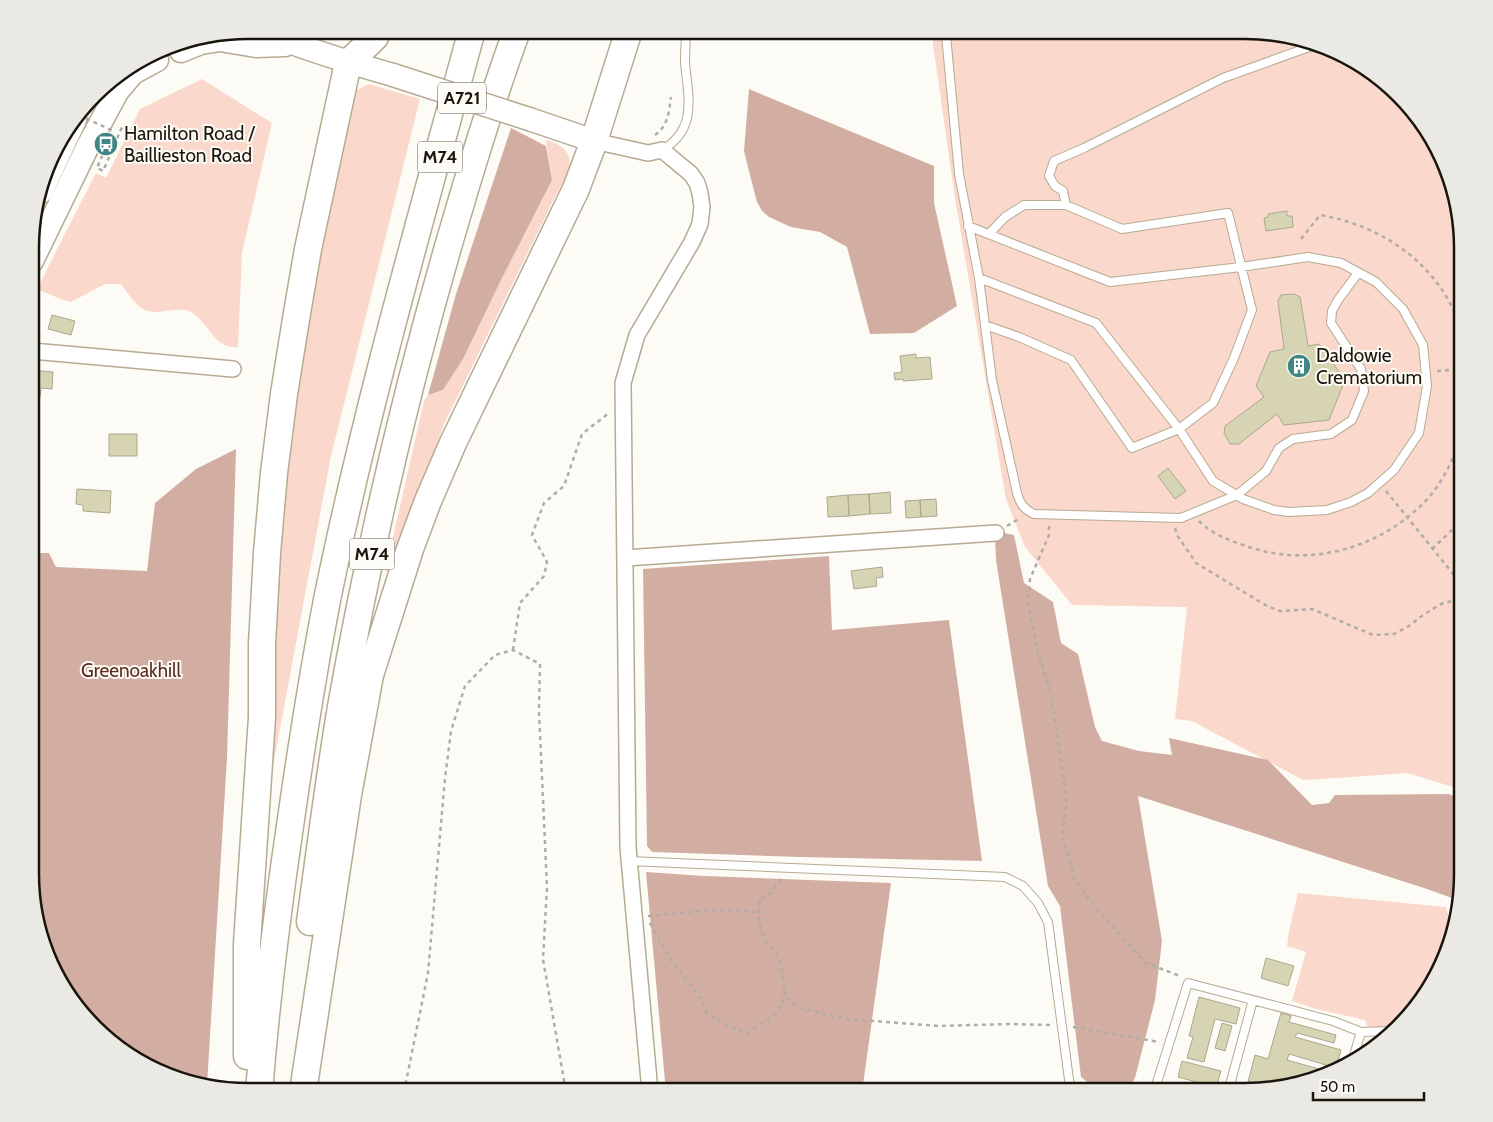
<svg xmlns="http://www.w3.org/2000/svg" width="1493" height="1122" font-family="Cabin,sans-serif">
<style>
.green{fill:#fad8cb}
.forest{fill:#d2aea2}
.building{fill:#d6d4b2;stroke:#aaa98f}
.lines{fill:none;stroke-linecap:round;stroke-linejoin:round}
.service-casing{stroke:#b6aa92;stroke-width:10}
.minor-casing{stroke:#b6aa92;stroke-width:18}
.primary-casing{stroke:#b6aa92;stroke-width:25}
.motorway-casing{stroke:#b6aa92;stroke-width:29}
.path{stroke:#b0ada7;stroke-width:2.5;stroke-dasharray:4 4;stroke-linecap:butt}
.service{stroke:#fff;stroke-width:8}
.minor{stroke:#fff;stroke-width:15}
.primary{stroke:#fff;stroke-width:22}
.motorway{stroke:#fff;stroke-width:26}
.primary-bridge-casing{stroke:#b6aa92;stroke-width:25;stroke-linecap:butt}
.path-bridge{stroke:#b0ada7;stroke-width:2.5;stroke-dasharray:4 4;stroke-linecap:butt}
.primary-bridge{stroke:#fff;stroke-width:22}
.labels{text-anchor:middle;stroke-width:4;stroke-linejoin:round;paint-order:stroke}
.shield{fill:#fdfbf6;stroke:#5e5a52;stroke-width:1}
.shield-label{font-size:18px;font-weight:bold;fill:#1a150c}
.poi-label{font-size:19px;fill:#1a150c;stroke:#fdfbf6;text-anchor:start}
.park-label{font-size:19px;fill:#5d2d1c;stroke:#fdfbf6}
.rim{fill:none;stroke:#1a150c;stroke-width:2.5}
</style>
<rect width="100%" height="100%" fill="#fdfbf6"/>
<path class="green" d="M931 30H1259L1328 46 1389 84 1441 152 1463 247V790L1407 773 1338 778 1303 780 1192 721 1175 719 1187 607 1072 605 1025 547 1006 499 955 198Z
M202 79 272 123 242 253 238 347C216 350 209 325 194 314 178 302 157 319 141 308 135 304 126 291 121 284H105L71 302 63 300 37 289 96 173 106 178 140 109Z
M369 84 420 99 331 456 273 766 275 555 294 374 355 91Z
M546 140C552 142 559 144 564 149 578 163 562 183 555 197L445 422 390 570 385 572 424 401 428 395 443 390 463 359 500 282 552 180Z
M1298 893 1446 907 1453 931 1446 958 1409 1018 1398 1026 1368 1028 1365 1020 1316 1009 1292 1001 1306 952 1287 946 1289 931Z"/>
<path class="forest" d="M749 89 934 166V203L957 306 914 333 870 334 847 247 820 232 791 227 769 217 762 211 757 202 752 183 744 151Z
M511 128 546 146 552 180 500 282 463 359 443 390 428 395 456 294Z
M236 449 227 758 207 1085 165 1076 104 1038 53 971 30 889 31 553H49L56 567 147 571 155 503 196 469Z
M1004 533 1014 535 1024 583 1053 602 1061 643 1078 654 1095 727 1102 741 1139 751 1172 755 1169 738 1268 760 1312 805 1329 803 1335 795 1449 794 1463 800V889L1460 901 1427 889 1138 796 1162 941 1155 1000 1135 1078 1127 1092C1104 1092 1100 1092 1081 1077L1060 906 1048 886 996 560 995 538Z
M829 556 832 630 949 620 982 861 800 857 652 852 647 846 643 569Z
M646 872 704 876 891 883 862 1092H666Z"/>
<path class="building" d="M1287 211V216H1292L1293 227 1266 231 1264 218 1268 217V214Z
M1294 294 1300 297 1308 346 1319 344 1345 380 1329 420 1284 425 1277 414 1239 444H1230L1224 433 1225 426 1264 397 1256 386 1270 352 1284 349 1278 301 1281 295Z
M52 315 75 321 71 335 48 329Z
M916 354V358L930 357 932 379 903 381V379L895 380 894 373 902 372 900 356Z
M32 370 53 372 52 389 41 388 40 397H32Z
M109 434H137V456H109Z
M1168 468 1186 491 1175 499 1158 476Z
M77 489 111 491 110 513 83 511V505L76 504Z
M890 492 891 513 870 514 869 494Z
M869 494 870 514 849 516 848 495Z
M848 495 849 516 828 517 827 497Z
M936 499 937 516 921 517 920 500Z
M920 500 921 517 906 518 905 501Z
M882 567 883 577 876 578 877 586 854 589 851 571Z
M1266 958 1294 966 1288 986 1261 978Z
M1199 997 1240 1008 1236 1024 1215 1019 1204 1062 1187 1058 1193 1037 1189 1036Z
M1281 1013 1291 1016 1289 1022 1336 1035 1334 1043 1297 1033 1295 1037 1341 1050 1336 1068 1289 1054 1287 1060 1330 1072 1290 1082 1283 1080 1282 1084 1261 1088V1086L1248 1082 1255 1055 1268 1059Z
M1222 1023 1232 1026 1225 1051 1215 1048Z
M1182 1061 1221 1071 1215 1092H1201L1204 1084 1178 1077Z"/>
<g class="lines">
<g class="service-casing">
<path id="service" d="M944 30 946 35 959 174 979 278 992 380 1017 493C1020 504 1024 509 1034 514L1181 518 1237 495 1266 471 1279 448 1293 439 1331 434 1352 420 1364 391 1361 369 1331 323 1332 311 1338 300 1358 273
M662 150C698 129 688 97 685 62 685 51 686 41 686 30
M1066 205 1063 191 1055 186 1049 176 1054 161 1084 148 1223 78 1312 46 1323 45
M968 226 1110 282 1241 267 1308 257 1341 263 1376 282 1403 309 1423 345 1427 386 1419 433 1394 470 1368 493 1351 502 1327 510 1289 512 1274 510 1243 499 1213 481 1179 429 1213 403 1234 358 1252 310 1228 213 1122 229 1066 205H1024L1005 217 989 234
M979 278 1096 323 1179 429 1132 448 1071 360 1019 337 985 325
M629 861 1005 877 1023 886 1038 903 1048 922 1070 1087 1075 1092
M1352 1062 1361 1032
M1154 1092 1188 983 1333 1021 1361 1032 1391 1031
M1228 1092 1253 1000"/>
</g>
<g class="minor-casing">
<path id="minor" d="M594 141 648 153 662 150 691 174 697 183 700 193 702 207 700 224 692 242 637 335 623 383 628 847 650 1092
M32 351 233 369
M625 558 996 533"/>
</g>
<g class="primary-casing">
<path id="primary" d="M258 30C302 48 347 62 393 75
M181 51 201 43 220 40 256 46 285 45
M532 120 594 141
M41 192 75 120
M32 261 87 148 117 92 133 73 157 60"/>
</g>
<g class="motorway-casing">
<path id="motorway" d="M310 922C320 850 329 778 341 707 370 544 408 382 455 223 474 158 494 94 517 30
M247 1056V944L262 717V644L267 553 274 473 284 394 296 319 308 249 348 63 375 37 378 30
M259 1092C266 1003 277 914 290 826 301 749 313 672 328 595 367 405 421 218 472 30
M303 1092 348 795 370 675 410 549 428 501 453 443 576 189 594 141 629 30"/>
</g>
<path class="path" d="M319 31 328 33 348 34
M655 135C668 126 669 112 671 97
M1301 239 1320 215C1386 226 1445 269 1463 336
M32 291 38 279
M1437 371 1463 369
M1453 458 1463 462
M1386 491 1458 580 1463 575
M1199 521C1213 535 1231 541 1249 547 1313 569 1386 546 1430 496 1445 478 1455 455 1463 432
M1007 526 1020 518
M1049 526V535L1030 579 1028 604 1038 652 1050 690 1067 800 1062 835 1074 878 1091 902 1146 963 1180 976
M1175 528 1177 535 1196 563 1267 606 1280 611 1312 609 1373 635 1394 634 1409 626 1423 615 1441 604 1463 598
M1432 549 1449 533 1463 517
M513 650 520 603 544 576 547 562 532 535 544 503 564 486 582 434 609 413
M781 879 770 894 760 899C758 914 758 927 766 941 770 947 775 951 778 957 783 970 784 983 785 997L799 1008 847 1019 939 1026 1009 1024 1050 1025
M648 916C685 913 721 907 758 913
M650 923 672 962 701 998 707 1013 731 1028 748 1033C756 1025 767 1022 775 1014 780 1010 782 1002 785 997
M1073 1027 1159 1042
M404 1092 428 973 445 778 451 731 465 686 495 655 513 650 540 664 539 711 547 887 543 959 566 1092"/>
<use href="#service" class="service"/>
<use href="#minor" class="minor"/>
<use href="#primary" class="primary"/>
<use href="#motorway" class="motorway"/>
<g class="primary-bridge-casing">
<path id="primary-bridge" d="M393 75 532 120"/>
</g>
<path class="path-bridge" d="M79 115 113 131 97 168 103 171 123 125"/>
<use href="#primary-bridge" class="primary-bridge"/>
</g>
<defs>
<g id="bus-disc" transform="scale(1.25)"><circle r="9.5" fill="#3f8684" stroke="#fdfbf6"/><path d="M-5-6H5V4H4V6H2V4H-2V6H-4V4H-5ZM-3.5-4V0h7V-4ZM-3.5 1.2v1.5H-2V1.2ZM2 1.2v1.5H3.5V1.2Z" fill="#fff"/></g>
<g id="building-disc" transform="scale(1.25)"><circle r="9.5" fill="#3f8684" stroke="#fdfbf6"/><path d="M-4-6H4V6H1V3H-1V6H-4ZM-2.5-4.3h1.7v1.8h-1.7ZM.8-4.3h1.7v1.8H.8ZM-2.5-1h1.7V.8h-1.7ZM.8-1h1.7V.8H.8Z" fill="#fff"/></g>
</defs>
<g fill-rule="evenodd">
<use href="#bus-disc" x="106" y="144"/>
<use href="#building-disc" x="1299" y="366"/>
</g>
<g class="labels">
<g class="shield">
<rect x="438" y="82.5" width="48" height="31" rx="4"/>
<rect x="417.5" y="141.5" width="45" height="31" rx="4"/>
<rect x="349.5" y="538.5" width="45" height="31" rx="4"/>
</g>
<g class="shield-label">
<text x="462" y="104">A721</text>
<text x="440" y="163">M74</text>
<text x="372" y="560">M74</text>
</g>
<g class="poi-label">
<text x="124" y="140">Hamilton Road /<tspan x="124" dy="22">Baillieston Road</tspan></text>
<text x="1316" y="362">Daldowie<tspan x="1316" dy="22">Crematorium</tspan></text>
</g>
<g class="park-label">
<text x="131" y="677">Greenoakhill</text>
</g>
</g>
<path d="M0 0H1493V1122H0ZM248 39H1245A209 209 0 0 1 1454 248V874A209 209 0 0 1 1245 1083H248A209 209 0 0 1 39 874V248A209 209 0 0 1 248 39Z" fill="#ebe9e3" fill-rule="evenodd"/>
<path class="rim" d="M248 39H1245A209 209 0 0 1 1454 248V874A209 209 0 0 1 1245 1083H248A209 209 0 0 1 39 874V248A209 209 0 0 1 248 39Z"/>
<path d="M1313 1092v8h111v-8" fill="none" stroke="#1a150c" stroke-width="2.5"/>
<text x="1320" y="1092" font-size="15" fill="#1a150c" stroke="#fdfbf6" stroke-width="4" paint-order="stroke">50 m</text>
</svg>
